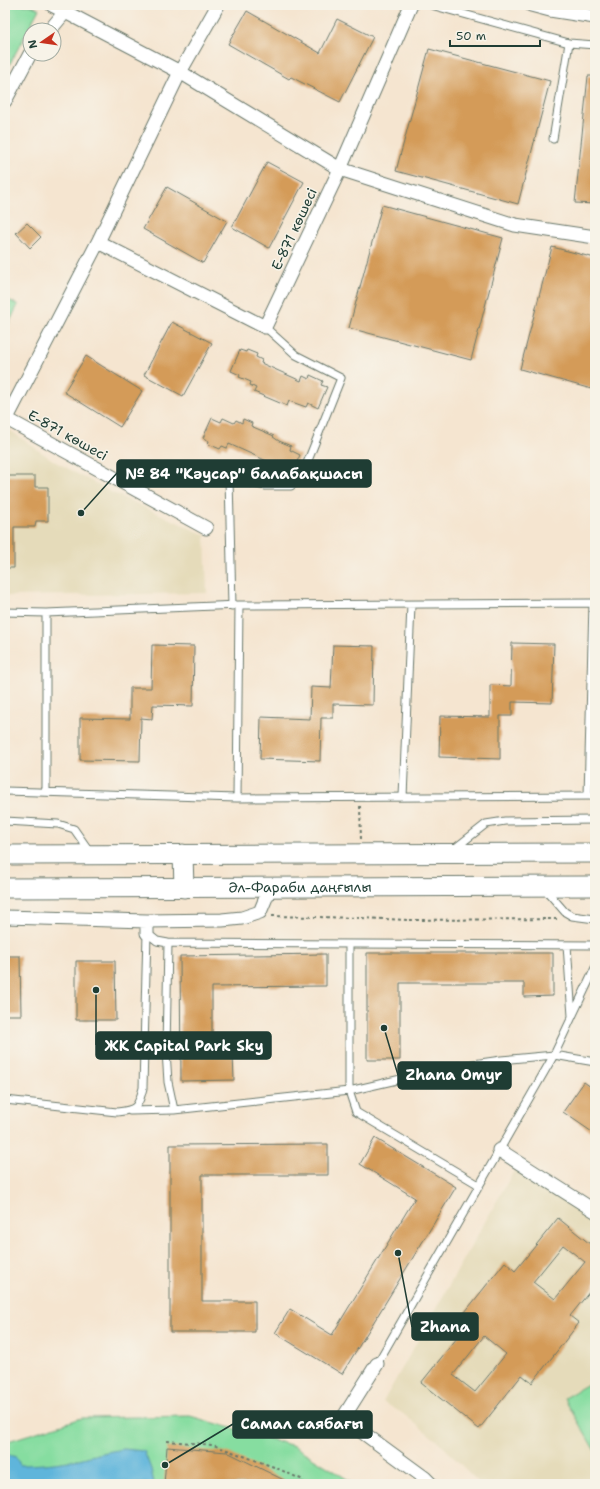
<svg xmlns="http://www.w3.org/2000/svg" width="600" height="1489" font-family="'Shantell Sans',sans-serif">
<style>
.built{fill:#e5dbba}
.green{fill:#86dda0;stroke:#528d6a}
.water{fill:#5fb5db;stroke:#3f7988}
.building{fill:#d49b58;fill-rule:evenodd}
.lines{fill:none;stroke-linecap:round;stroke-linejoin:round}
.lane-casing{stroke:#6a786b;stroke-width:9}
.street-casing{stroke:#6a786b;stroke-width:15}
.secondary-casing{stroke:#6a786b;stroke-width:21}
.path{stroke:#6a786b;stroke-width:2;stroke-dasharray:3 3;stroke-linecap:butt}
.lane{stroke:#fff;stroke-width:7}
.street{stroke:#fff;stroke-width:13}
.secondary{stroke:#fff;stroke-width:19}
.labels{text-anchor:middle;stroke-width:3;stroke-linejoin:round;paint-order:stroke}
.street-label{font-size:14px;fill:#1f3d34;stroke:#f7f3e8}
.leader{fill:none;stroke:#1f3d34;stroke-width:1.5}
.callout-dot{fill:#1f3d34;stroke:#f7f3e8;stroke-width:1.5}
.callout{fill:#1f3d34;stroke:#1f3d34;stroke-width:1.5}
.callout-label{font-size:15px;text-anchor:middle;font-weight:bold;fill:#fff}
</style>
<rect width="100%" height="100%" fill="#f7f3e8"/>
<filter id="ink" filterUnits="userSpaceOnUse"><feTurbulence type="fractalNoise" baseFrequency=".025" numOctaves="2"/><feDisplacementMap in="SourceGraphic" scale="8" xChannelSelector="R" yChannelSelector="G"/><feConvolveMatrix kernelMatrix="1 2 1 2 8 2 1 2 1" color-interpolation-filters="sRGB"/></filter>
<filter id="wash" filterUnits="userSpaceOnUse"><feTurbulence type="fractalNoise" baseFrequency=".012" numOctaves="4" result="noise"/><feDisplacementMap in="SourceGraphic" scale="16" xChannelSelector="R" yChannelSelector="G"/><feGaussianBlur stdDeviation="0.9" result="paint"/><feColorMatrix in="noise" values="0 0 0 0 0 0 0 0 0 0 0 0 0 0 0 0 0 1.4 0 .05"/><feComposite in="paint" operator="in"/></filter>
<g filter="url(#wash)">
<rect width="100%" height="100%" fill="#f5e5d0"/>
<path class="built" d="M5 427 54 461 109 491 205 535 207 593 5 596Z
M515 1169 595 1211V1479L587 1484H480L440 1443 402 1413 383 1402Z"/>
<path class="green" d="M9 5H30L39 9 5 73V12Z
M5 298 18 305 5 331Z
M595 1380V1451L564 1398Z
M190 1416 294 1446 355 1484H5V1442L82 1418Z"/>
<path class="water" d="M124 1449 144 1451 151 1469 154 1483 153 1484H5V1454L16 1457 20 1465C39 1465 60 1463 79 1459 94 1455 109 1451 124 1449Z"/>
<g id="blocks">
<path class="building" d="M247 11 320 53 337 19 373 37 340 102 291 77 289 79 228 44Z
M429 49 550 81 518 204 396 171Z
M588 76H595V204L575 203Z
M267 162 304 182 269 248 232 227Z
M167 187 227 221 203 263 143 229Z
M382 205 503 238 471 360 349 328Z
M27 223 41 237 30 248 16 233Z
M552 247 595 258V390L520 369Z
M172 322 212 343 183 396 144 375Z
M240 350 246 352 247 350 257 354 256 357 262 360 261 363 301 381 303 376 309 379 310 375 323 381 321 385 327 387 318 408 308 403 306 407 289 401 287 406 254 392 256 388 250 385 251 382 239 377 240 375 231 371Z
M86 356 142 391 120 427 64 392Z
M212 418 221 422 223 418 234 423 236 420 242 423 243 419 252 423 251 426 274 436 273 437 279 441 291 446 290 450 300 455 291 475 284 472 283 475 272 470 274 467 268 464 269 462 229 444 227 448 222 446 220 449 208 444 209 441 203 438Z
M5 476H35V487H48V521H36L35 527H14V568H5Z
M512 643 554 644 552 703 512 702V716H500V759L439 757 440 716 490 717V685L511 686Z
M152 645 194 646 193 706 153 705 152 719 141 718 140 761 80 760V718L130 719V688H151Z
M333 645 374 646 373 705 333 704V718H321L320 761 260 759 261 717 310 719 311 687 331 688Z
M367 953H553V996L524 997V983H400V1060H367Z
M326 954V986L212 987V1055H233L234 1080 181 1081 180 956Z
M5 956H20L21 1015H5Z
M76 961H115L116 1020H76Z
M584 1082 595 1090V1134L563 1112Z
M375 1138 456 1187 342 1374 275 1333 290 1309 332 1335 415 1198 360 1164Z
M328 1144V1175H202V1301H255V1332H170V1145Z
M558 1218 595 1248V1285L570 1316 579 1323 532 1383 522 1375 479 1429 421 1383 465 1328 457 1322 505 1262 515 1271ZM563 1245 585 1262 555 1299 533 1282ZM484 1336 506 1354 475 1392 453 1375Z
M167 1447 227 1452 292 1484H164Z"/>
</g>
</g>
<g filter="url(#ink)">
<use href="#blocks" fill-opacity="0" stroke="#6a786b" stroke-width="1"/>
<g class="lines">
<g class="lane-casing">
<path id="lane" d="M431 5 569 43 595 45
M553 139 569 43
M232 606 229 478 266 486H291L301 478 341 378 296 355 265 327
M5 612 46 613 239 605 595 603
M46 613V791
M5 791 237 798 595 796
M588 796 593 603
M403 797 411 605
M237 798 239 605
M5 821 58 824 74 829 90 852
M454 849 486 824 505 821 595 820
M545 889 565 912 572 916 595 919
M147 933 157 941 168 943 595 945
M168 943 166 1051 168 1082 174 1110 349 1091 453 1067 501 1060 554 1055 595 1062
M349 944V1091L356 1112 479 1185
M567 945 572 1016
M5 1100 117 1112C137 1110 138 1107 143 1088L147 933
M130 1111 174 1110
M377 1364 554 1055 595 968"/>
</g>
<g class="street-casing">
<path id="street" d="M52 5 180 72 340 169 515 225 595 237
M531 5 550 10 595 17
M50 30 65 12 67 5
M5 101 30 54
M98 242 265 327 340 169 411 5
M5 418 206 528
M6 420 98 242 180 72 218 5
M5 917 147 921 222 920 242 918 260 912 270 888
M147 921V933
M499 1150 595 1211
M377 1364 343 1418 425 1478 431 1484"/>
</g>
<g class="secondary-casing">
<g id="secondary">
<path d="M183 854 184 888"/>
<path d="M5 855 595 853"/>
<path id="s1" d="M5 888 595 886"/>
</g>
</g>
<path class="path" d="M360 806 361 840
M272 916 362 918 408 920 558 919
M167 1441 213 1445 274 1467 303 1480 302 1484"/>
<use href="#lane" class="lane"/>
<use href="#street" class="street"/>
<use href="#secondary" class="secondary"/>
</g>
</g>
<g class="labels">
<g class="street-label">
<text transform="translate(294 229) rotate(-65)" y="5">Е-871 көшесі</text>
<text transform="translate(68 435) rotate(29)" y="5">Е-871 көшесі</text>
<text dy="5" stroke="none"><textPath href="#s1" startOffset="295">Әл-Фараби даңғылы</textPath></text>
</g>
</g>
<path class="leader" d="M81 513L117 473M96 990L96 1045M384 1028L398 1075M398 1253L412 1327M165 1465L233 1424"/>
<g class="callout-dot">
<circle cx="81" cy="513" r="4"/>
<circle cx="96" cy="990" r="4"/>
<circle cx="384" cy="1028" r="4"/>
<circle cx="398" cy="1253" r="4"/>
<circle cx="165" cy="1465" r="4"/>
</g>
<g class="callout">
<rect x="117" y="460" width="254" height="27" rx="4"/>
<rect x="96" y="1032" width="175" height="27" rx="4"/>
<rect x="398" y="1062" width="113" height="27" rx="4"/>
<rect x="412" y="1313" width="66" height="27" rx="4"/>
<rect x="233" y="1411" width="139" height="27" rx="4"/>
</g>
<g class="callout-label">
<text x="244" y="479">№ 84 "Кәусар" балабақшасы</text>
<text x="184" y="1051">ЖК Capital Park Sky</text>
<text x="454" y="1080">Zhana Omyr</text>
<text x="445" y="1332">Zhana</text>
<text x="302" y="1429">Самал саябағы</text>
</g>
<rect width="600" height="1489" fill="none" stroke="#f7f3e8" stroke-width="20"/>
<g transform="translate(42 42) rotate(257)"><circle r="19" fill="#f7f3e8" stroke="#a1aaa0"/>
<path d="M0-3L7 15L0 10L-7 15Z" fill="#c8321e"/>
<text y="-6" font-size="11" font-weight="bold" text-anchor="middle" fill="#1f3d34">N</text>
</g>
<path d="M450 40v6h90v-6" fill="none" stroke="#1f3d34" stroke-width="2"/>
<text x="456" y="40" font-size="12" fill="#1f3d34" stroke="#f7f3e8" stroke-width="3" paint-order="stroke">50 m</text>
</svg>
